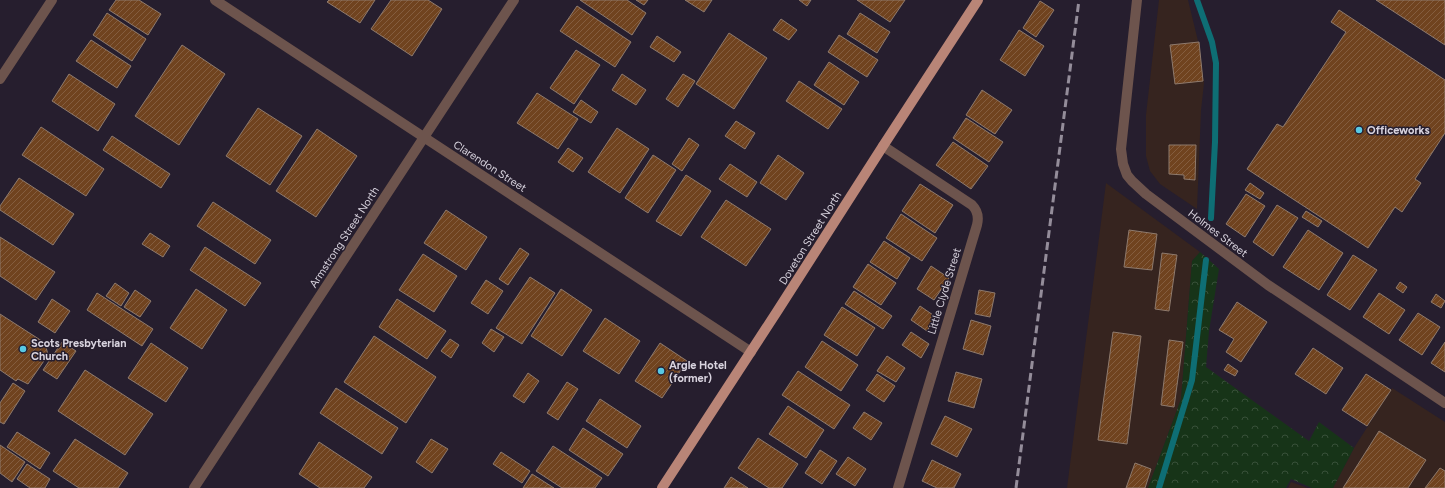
<svg xmlns="http://www.w3.org/2000/svg" width="1445" height="488" font-family="Figtree,sans-serif">
<style>
.industrial{fill:#36241f}
.forest{fill:url(#forest-crowns)}
.lines{fill:none;stroke-linecap:round;stroke-linejoin:round}
.stream{stroke:#0e6e74;stroke-width:6}
.building{fill:url(#building-hatch);stroke:#8e7a6d}
.minor{stroke:#6d544d;stroke-width:10}
.major{stroke:#b98577;stroke-width:10}
.rail{stroke:#948d9a;stroke-width:3;stroke-dasharray:8 4;stroke-linecap:butt}
.poi-dot{fill:#58c9e4;stroke:#261e2e;stroke-width:1.5}
.labels{text-anchor:middle;stroke-width:3;stroke-linejoin:round;paint-order:stroke}
.poi-label{font-size:11px;font-weight:bold;fill:#d8d3de;stroke:#261e2e;text-anchor:start}
.street-label{font-size:11px;fill:#d8d3de;stroke:#261e2e}
</style>
<defs>
<pattern id="forest-crowns" width="20" height="18" patternUnits="userSpaceOnUse"><rect width="20" height="18" fill="#173418"/><path d="M2 6a3 3 0 1 1 6 0M12 15a3 3 0 1 1 6 0" fill="none" stroke="#385039"/></pattern>
<pattern id="building-hatch" width="6" height="6" patternUnits="userSpaceOnUse"><rect width="6" height="6" fill="#70431f"/><path d="M-1 1l2-2M0 6l6-6M5 7l2-2" fill="none" stroke="#845d3f"/></pattern>
</defs>
<rect width="100%" height="100%" fill="#261e2e"/>
<path class="industrial" d="M1159 0H1188L1198 41 1204 83 1201 110 1197 209 1160 184 1150 171 1146 156V115Z
M1106 183 1200 252 1192 261 1181 399 1148 488H1067Z
M1392 388 1445 422V488H1333L1354 448Z
M1291 482 1308 488H1288Z"/>
<path class="forest" d="M1200 252 1219 269 1209 331 1206 367 1309 441 1319 422 1354 448 1333 488H1312L1291 479 1286 488H1148L1181 399 1192 261Z"/>
<g class="lines">
<path class="stream" d="M1197 0 1212 42 1216 63 1215 142 1211 218
M1159 488 1192 380 1206 260"/>
</g>
<path class="building" d="M116 0H139L161 14 148 35 109 10Z
M329 0H375L360 23 327 2Z
M391 0H428L442 9 412 56 371 29Z
M580 0H627L646 13 632 35Z
M636 0H648L644 5Z
M685 0H712L704 12Z
M799 0H811L807 6Z
M857 0H905L890 22Z
M1376 0H1445V45Z
M1040 1 1054 10 1036 37 1023 28Z
M577 6 631 42 615 67 560 31Z
M1339 10 1445 80V133L1415 179 1421 183 1402 212 1395 207 1368 248 1247 169 1277 124 1283 127 1346 32 1331 22Z
M107 13 146 39 132 61 93 35Z
M860 13 890 32 877 53 847 34Z
M781 19 797 30 789 40 773 30Z
M1019 30 1044 46 1025 76 1000 60Z
M729 33 767 58 734 109 696 84Z
M839 35 878 60 867 77 828 52Z
M657 36 681 52 674 62 650 47Z
M91 40 131 66 117 88 76 61Z
M1199 42 1203 81 1175 84 1170 45Z
M182 45 225 74 179 145 135 116Z
M576 50 600 65 574 104 550 88Z
M829 62 859 82 844 105 814 85Z
M69 74 115 104 98 131 52 101Z
M622 74 646 90 636 105 612 90Z
M683 74 695 81 678 107 666 99Z
M799 81 842 109 828 129 786 101Z
M982 90 1012 110 995 134 966 115Z
M537 93 578 119 558 149 517 123Z
M581 100 598 112 591 123 573 112Z
M258 108 302 136 270 185 226 156Z
M966 118 1003 142 989 162 953 138Z
M736 121 755 133 745 149 725 136Z
M41 127 104 169 86 196 22 155Z
M617 128 649 149 620 193 588 172Z
M317 129 357 156 316 217 276 191Z
M112 136 170 174 161 188 103 150Z
M689 138 699 145 682 171 672 164Z
M953 142 988 166 971 189 936 165Z
M1169 145H1196L1195 180 1184 179V175L1169 174Z
M568 148 583 158 573 172 558 162Z
M653 155 676 170 648 213 625 198Z
M778 155 804 173 786 200 760 183Z
M730 164 757 182 747 197 719 179Z
M686 175 711 191 681 236 656 221Z
M19 178 74 214 53 245 0 210V206Z
M1250 183 1264 193 1260 199 1245 190Z
M920 184 953 205 935 233 902 211Z
M1246 194 1265 206 1245 237 1226 224Z
M726 200 771 229 746 266 701 237Z
M213 202 271 240 255 264 197 226Z
M1277 205 1298 218 1273 256 1253 242Z
M446 210 487 237 466 270 424 243Z
M1306 211 1322 221 1318 227 1302 217Z
M901 214 937 238 922 261 886 238Z
M1129 230 1157 234 1152 270 1124 267Z
M1308 230 1343 253 1319 290 1283 267Z
M150 233 170 246 163 257 142 244Z
M0 237 55 272 36 300 0 276Z
M884 241 910 258 897 279 870 262Z
M205 247 261 283 245 306 190 270Z
M520 248 529 254 508 285 499 279Z
M1162 253 1177 255 1169 311 1155 309Z
M423 254 457 276 434 312 399 290Z
M1353 255 1377 270 1350 310 1327 295Z
M868 264 896 283 881 305 853 287Z
M931 266 949 278 934 300 917 289Z
M530 277 555 293 522 344 496 328Z
M486 280 503 291 488 314 471 303Z
M1400 282 1407 287 1403 293 1396 288Z
M115 283 129 293 121 306 106 296Z
M196 289 227 310 202 349 170 328Z
M561 289 592 310 562 356 531 336Z
M135 290 151 301 140 317 124 307Z
M979 290 995 293 990 317 975 314Z
M854 291 892 316 883 329 845 304Z
M97 293 153 329 142 346 87 310Z
M1379 293 1405 310 1389 334 1363 317Z
M1436 294 1445 301 1441 308 1431 302Z
M52 299 70 311 55 333 38 322Z
M397 299 446 331 427 359 379 327Z
M1237 302 1267 322 1241 362 1226 352 1234 339 1219 330Z
M920 306 936 317 927 331 911 320Z
M842 307 875 328 857 356 824 335Z
M1418 313 1440 327 1422 355 1399 340Z
M0 314 45 343 48 355 28 384 18 379 16 381 0 370Z
M605 318 640 341 619 374 583 351Z
M971 320 991 326 983 355 963 349Z
M491 329 504 337 494 352 482 343Z
M911 332 929 344 921 358 902 345Z
M1113 332 1141 336 1127 444 1098 440Z
M374 336 436 377 406 423 344 382Z
M450 339 459 345 451 358 441 351Z
M1169 340 1183 342 1174 407 1161 405Z
M822 341 858 365 841 391 805 367Z
M62 342 76 351 57 379 43 370Z
M1445 342V372L1431 363Z
M151 343 188 368 166 402 128 378Z
M660 343 687 361 662 398 635 381Z
M1313 348 1343 368 1326 394 1295 374Z
M887 356 905 368 896 382 877 371Z
M1228 364 1238 371 1235 376 1224 370Z
M85 370 153 414 125 455 58 411Z
M798 371 850 405 834 429 782 395Z
M956 372 982 379 974 408 948 401Z
M528 373 539 381 524 403 513 396Z
M877 374 895 386 884 402 866 390Z
M1366 374 1391 390 1367 426 1342 410Z
M567 382 578 389 558 420 547 413Z
M13 383 25 391 4 424 0 422V403Z
M336 388 398 428 382 454 320 413Z
M600 399 641 426 627 448 586 421Z
M788 406 824 430 806 458 769 434Z
M864 412 882 423 871 440 853 428Z
M945 416 972 429 957 457 931 444Z
M583 428 623 454 608 476 569 450Z
M1379 431 1426 460 1408 488H1343Z
M17 432 50 453 40 469 7 447Z
M758 438 798 464 782 488H769L738 468Z
M75 439 128 473 118 488H79L53 471Z
M431 439 448 449 432 473 416 462Z
M319 442 372 477 364 488H320L299 474Z
M0 445 25 462 12 482 0 473Z
M553 446 602 478 595 488H562L536 471Z
M820 450 837 461 822 484 805 473Z
M501 452 530 471 522 483 493 464Z
M848 457 866 469 855 486 836 474Z
M932 460 961 474 954 488H937L922 481Z
M1135 463 1151 469 1145 488H1126Z
M27 464 50 479 45 488H30L17 479Z
M1440 468 1445 471V488H1425Z
M532 474 554 488H523Z
M731 477 748 488H724Z"/>
<g class="lines">
<path class="minor" d="M215 0 751 352
M1137 0 1121 149 1123 164 1127 175 1132 181 1146 194 1268 285 1445 403
M0 79 52 0
M883 146 972 205C978 211 979 217 977 225L898 488
M194 488 514 0"/>
<path class="major" d="M662 488 778 310 883 146 978 0"/>
<path class="rail" d="M1016 488 1079 0"/>
</g>
<g class="poi-dot">
<circle cx="1359" cy="130" r="4"/>
<circle cx="23" cy="349" r="4"/>
<circle cx="661" cy="371" r="4"/>
</g>
<g class="labels">
<g class="poi-label">
<text x="1367" y="134">Officeworks</text>
<text x="31" y="347">Scots Presbyterian<tspan x="31" dy="13">Church</tspan></text>
<text x="669" y="369">Argle Hotel<tspan x="669" dy="13">(former)</tspan></text>
</g>
<g class="street-label">
<text transform="translate(490 166) rotate(33)" y="4">Clarendon Street</text>
<text transform="translate(1218 233) rotate(37)" y="4">Holmes Street</text>
<text transform="translate(344 237) rotate(-57)" y="4">Armstrong Street North</text>
<text transform="translate(810 238) rotate(-58)" y="4">Doveton Street North</text>
<text transform="translate(944 291) rotate(-73)" y="4">Little Clyde Street</text>
</g>
</g>
</svg>
